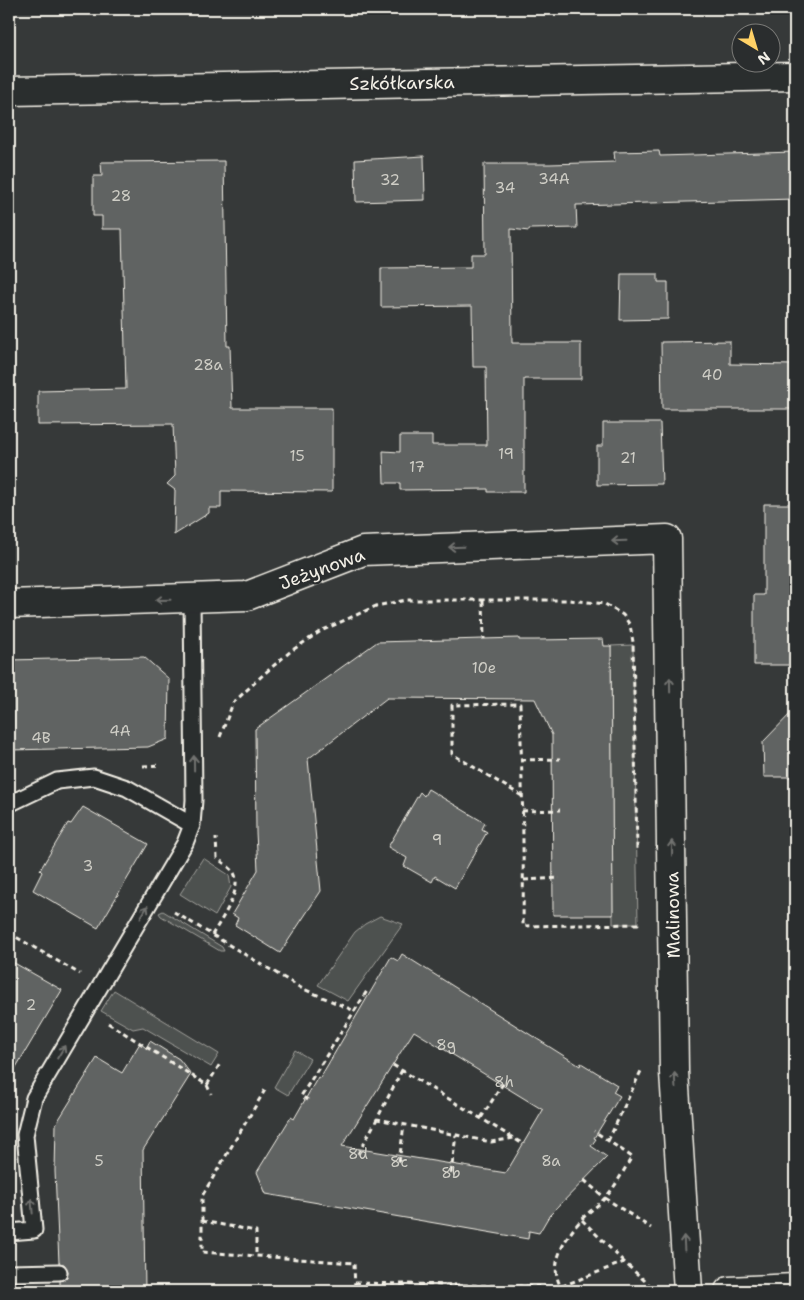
<svg xmlns="http://www.w3.org/2000/svg" width="804" height="1300" font-family="'Shantell Sans',sans-serif">
<style>
.green{fill:#4e514f;stroke:#a1a19c}
.building{fill:#616362;stroke:#f4f1e8;fill-rule:evenodd}
.lines{fill:none;stroke-linecap:round;stroke-linejoin:round}
.service-casing{stroke:#f4f1e8;stroke-width:19}
.minor-casing{stroke:#f4f1e8;stroke-width:31}
.path{stroke:#f4f1e8;stroke-width:3;stroke-dasharray:5 4;stroke-linecap:butt}
.service{stroke:#2a2d2e;stroke-width:15}
.minor{stroke:#2a2d2e;stroke-width:28}
.oneway{stroke:#71726f}
.labels{text-anchor:middle;stroke-width:4.5;stroke-linejoin:round;paint-order:stroke}
.number-label{font-size:15px;fill:#cfcec6}
.street-label{font-size:18px;fill:#f4f1e8;stroke:#2a2d2e}
</style>
<rect width="100%" height="100%" fill="#363939"/>
<filter id="ink" filterUnits="userSpaceOnUse"><feTurbulence type="fractalNoise" baseFrequency=".02" numOctaves="2"/><feDisplacementMap in="SourceGraphic" scale="10" xChannelSelector="R" yChannelSelector="G"/><feConvolveMatrix kernelMatrix="1 2 1 2 8 2 1 2 1" color-interpolation-filters="sRGB"/></filter>
<g filter="url(#ink)">
<path class="green" d="M633 645 638 924H613L611 646Z
M203 858 229 875 231 887 215 916 180 894Z
M163 911 222 947 224 951H220L161 916 159 913Z
M380 916 403 924 348 1001 318 985 355 932 365 924Z
M114 990 219 1054 211 1067 143 1027 133 1029 101 1011Z
M295 1050 310 1059 288 1095 274 1087Z"/>
<path class="building" d="M659 151 660 156 795 152V199L576 205 577 228 529 229V231L511 229 512 343H581V379H524V492H488V489L400 490V483H384L383 451 400 452V436H432V445H487L486 367H473L472 306 381 307V268L471 267V254H485L484 164H550L615 162 614 152Z
M424 156 425 200 356 202 355 160Z
M224 161 227 346H230L232 408H332V492L221 491V508H209V513L174 535 175 490 167 484 175 476 173 424 38 425V391L126 389 122 229H102V216H93V176H102L101 162Z
M621 274H658V282H668V319L620 320Z
M730 341V364L795 365V409H662L661 342Z
M603 423H660L662 484 597 485V446H603Z
M764 504H795V665H754V595H764Z
M519 638V640H535L603 639 604 646H611L613 915H553L552 735 535 699 387 698 308 759 321 891 280 953 235 925 238 918 232 914 258 870 256 832 255 729 377 642Z
M144 657 169 679 168 739 148 747 9 750V660Z
M795 709V777H764L763 742Z
M428 789 485 823 482 829 487 832 455 888 435 876 432 882 404 866 407 858 388 847 420 792 424 796Z
M83 807 148 844 98 928 33 890 42 872 40 870 68 823 71 824Z
M402 954 580 1066 581 1063 617 1085 613 1092 620 1096 594 1138 596 1139 591 1146 607 1157 549 1216 539 1233 529 1231 528 1239 266 1194 257 1172 291 1117 294 1119 318 1077 320 1078 391 957 398 961ZM414 1031 543 1110 506 1173 342 1146Z
M9 960 62 990 9 1079Z
M150 1041 179 1059 191 1074 143 1150 145 1291H60V1281L67 1277 68 1271 64 1264 59 1263 55 1171 56 1124 97 1058 122 1073 140 1043 146 1048Z"/>
<g class="lines">
<g class="service-casing">
<path id="service" d="M9 804 57 781 94 777 127 788 192 825
M9 1232 34 1230 25 1135 34 1098 185 843 192 825 194 800 192 599
M9 1273 59 1272"/>
</g>
<g class="minor-casing">
<path id="minor" d="M9 91 795 76
M9 604 247 596 363 551 667 539 674 1072 688 1291
M729 1291 795 1288"/>
</g>
<path class="path" d="M483 601 484 639
M220 737 233 703 265 673 291 651 321 631 376 606 406 600H569L605 604 623 615 630 625 633 642 637 850
M521 760 560 759
M143 766 160 765
M522 796 452 754V705L520 704C522 778 524 852 523 926L638 924V921
M522 811 560 810
M524 880 560 878
M174 912 301 988 355 1011
M9 933 80 974
M212 935C220 921 246 886 232 870 228 866 222 862 217 858L216 838
M108 1023 207 1085 220 1064
M393 1065 523 1144
M402 1070 377 1119 491 1142 514 1138
M207 1085 211 1094
M265 1090 202 1196V1252L354 1263 355 1291
M308 1100 301 1096 367 991
M481 1118 504 1082
M608 1141 641 1071
M358 1154 377 1119
M399 1162 404 1125
M451 1173 456 1135
M584 1180 605 1198 651 1228
M582 1220 624 1262
M202 1221 256 1231V1255
M355 1283 560 1287 624 1262 656 1291
M564 1291C545 1268 565 1238 581 1220 588 1212 597 1207 604 1199 615 1188 623 1171 632 1157L594 1131"/>
<use href="#service" class="service"/>
<use href="#minor" class="minor"/>
</g>
<defs><path id="oneway-shaft" d="M-6 0H5M1.5-3L5.5 0L1.5 3" fill="none" stroke-width="1.6" stroke-linecap="round" stroke-linejoin="round" transform="scale(1.25)"/></defs>
<g class="oneway">
<use href="#oneway-shaft" transform="translate(619 541) rotate(178)"/>
<use href="#oneway-shaft" transform="translate(456 547) rotate(178)"/>
<use href="#oneway-shaft" transform="translate(163 600) rotate(179)"/>
<use href="#oneway-shaft" transform="translate(670 685) rotate(-91)"/>
<use href="#oneway-shaft" transform="translate(194 763) rotate(-91)"/>
<use href="#oneway-shaft" transform="translate(672 848) rotate(-91)"/>
<use href="#oneway-shaft" transform="translate(144 912) rotate(-59)"/>
<use href="#oneway-shaft" transform="translate(61 1052) rotate(-59)"/>
<use href="#oneway-shaft" transform="translate(675 1080) rotate(-93)"/>
<use href="#oneway-shaft" transform="translate(32 1206) rotate(-95)"/>
<use href="#oneway-shaft" transform="translate(684 1243) rotate(-93)"/>
</g>
</g>
<g class="labels">
<g class="number-label">
<text x="554" y="184">34A</text>
<text x="390" y="185">32</text>
<text x="505" y="193">34</text>
<text x="121" y="201">28</text>
<text x="208" y="370">28a</text>
<text x="712" y="380">40</text>
<text x="506" y="459">19</text>
<text x="297" y="461">15</text>
<text x="628" y="463">21</text>
<text x="417" y="472">17</text>
<text x="484" y="673">10e</text>
<text x="120" y="736">4A</text>
<text x="41" y="743">4B</text>
<text x="437" y="845">9</text>
<text x="88" y="871">3</text>
<text x="31" y="1010">2</text>
<text x="446" y="1050">8g</text>
<text x="504" y="1087">8h</text>
<text x="358" y="1159">8d</text>
<text x="99" y="1166">5</text>
<text x="551" y="1166">8a</text>
<text x="399" y="1167">8c</text>
<text x="451" y="1178">8b</text>
</g>
<g class="street-label">
<text transform="translate(402 83) rotate(-1)" y="6">Szkółkarska</text>
<text transform="translate(322 569) rotate(-20)" y="6">Jeżynowa</text>
<text transform="translate(673 915) rotate(-91)" y="6">Malinowa</text>
</g>
</g>
<rect width="804" height="1300" fill="none" stroke="#2a2d2e" stroke-width="30"/>
<rect x="15" y="15" width="774" height="1270" fill="none" stroke="#f4f1e8" stroke-width="2" filter="url(#ink)"/>
<g transform="translate(756 48) rotate(142)"><circle r="24" fill="#2a2d2e" stroke="#7b7b78"/>
<path d="M0-4L9 19L0 12L-9 19Z" fill="#ffd166"/>
<text y="-8" font-size="14" font-weight="bold" text-anchor="middle" fill="#f4f1e8">N</text>
</g>
</svg>
